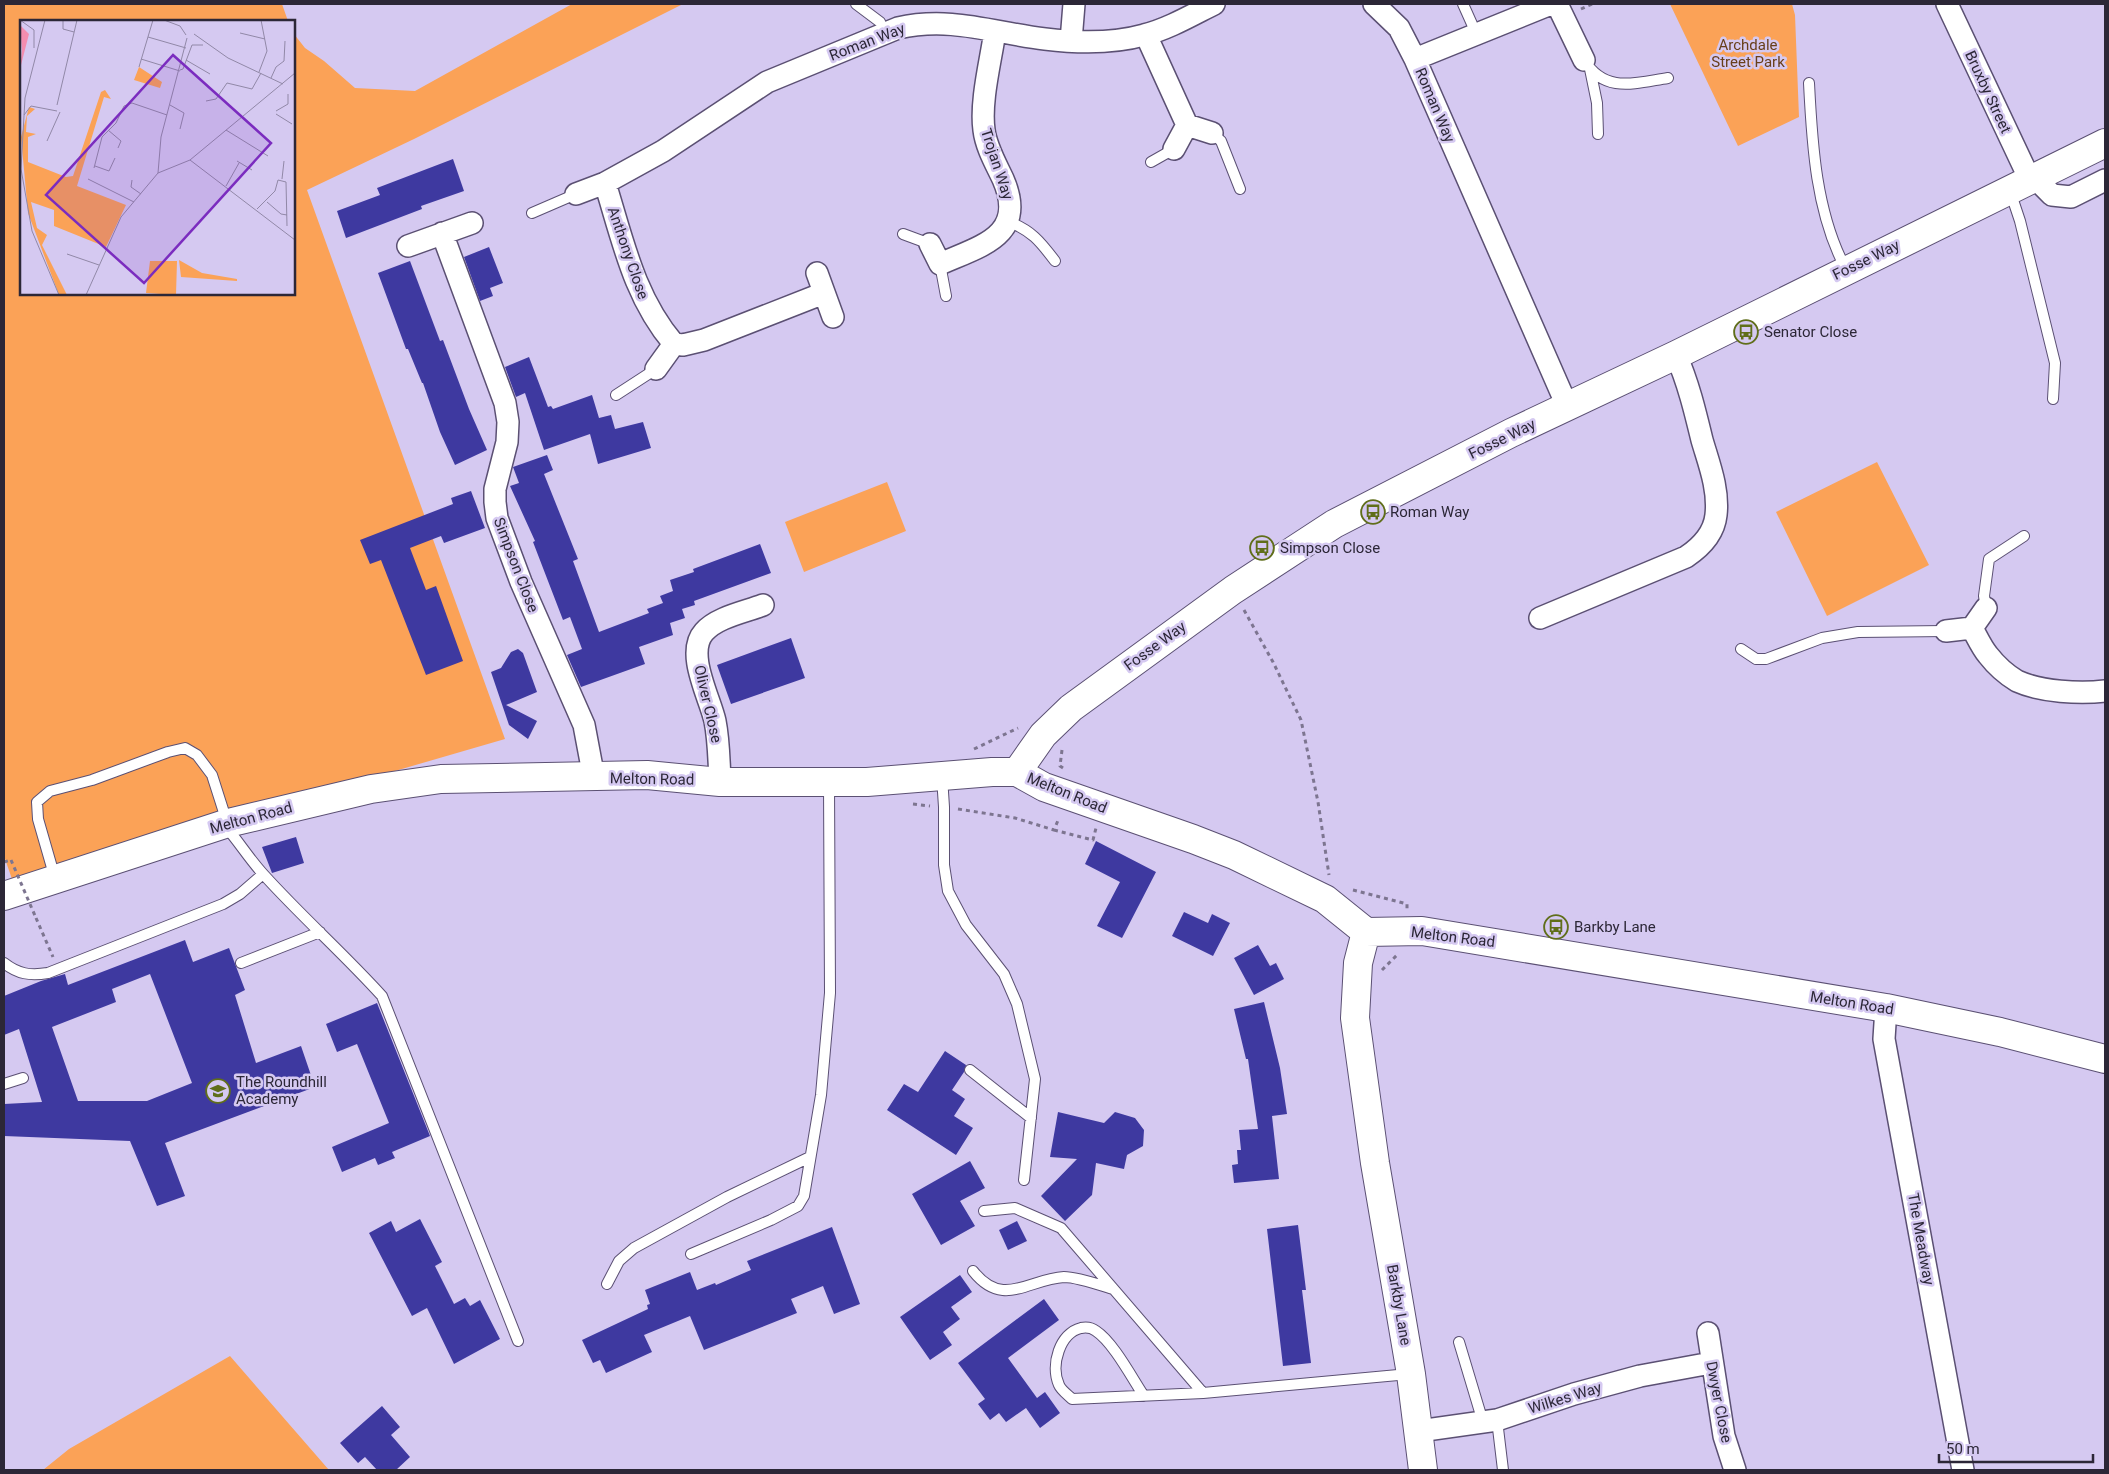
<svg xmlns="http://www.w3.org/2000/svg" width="2109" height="1474" font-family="Roboto,sans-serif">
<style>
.green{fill:#fba257}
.building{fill:#3e39a0;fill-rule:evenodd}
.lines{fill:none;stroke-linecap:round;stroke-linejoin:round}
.lane-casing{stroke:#5b5073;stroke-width:12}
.street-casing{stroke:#5b5073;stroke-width:24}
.secondary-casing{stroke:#5b5073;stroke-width:30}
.path{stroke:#7d7590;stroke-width:3;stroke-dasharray:4 4;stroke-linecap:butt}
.lane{stroke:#fff;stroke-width:10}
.street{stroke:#fff;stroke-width:21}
.secondary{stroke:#fff;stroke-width:28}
.path-bridge{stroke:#7d7590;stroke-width:3;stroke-dasharray:4 4;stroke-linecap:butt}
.labels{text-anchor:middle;stroke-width:5;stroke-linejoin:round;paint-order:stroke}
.street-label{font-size:15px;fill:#2c2737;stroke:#d5c9f1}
.park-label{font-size:15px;fill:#683f1b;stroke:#d5c9f1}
.poi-label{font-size:15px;fill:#2c2737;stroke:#d5c9f1;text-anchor:start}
.inset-road{fill:none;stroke:#9188a7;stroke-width:1}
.view{fill:#7b2cbf;fill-opacity:0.15;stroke:#7b2cbf;stroke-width:2.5}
.inset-edge{fill:none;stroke:#2c2737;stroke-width:2.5}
</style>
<rect width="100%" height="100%" fill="#d5c9f1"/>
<path class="green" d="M4 4H282L288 21H21V294H294V34L305 48 324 61 355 88 415 91 572 4H683L414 139 307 190 505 739 13 882 4 856Z
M1670 4H1792L1795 15 1799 117 1738 146Z
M1877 462 1929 565 1827 616 1776 512Z
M887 482 906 531 804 572 785 522Z
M230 1356 329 1470H43L69 1449Z"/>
<path class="building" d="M453 159 464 191 421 206 422 209 346 238 337 211 380 195 377 188Z
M489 247 503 283 490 288 493 296 480 301 464 257Z
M410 261 440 341 443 340 469 409 487 450 455 465 440 432 423 383H422L408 349H406L378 273Z
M529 357 548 407 551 406 553 409 592 395 599 418 611 415 615 429 643 422 651 448 598 464 590 434 544 450 525 393 516 397 505 367Z
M547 455 553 470 544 474 578 559 573 561 599 632 649 613 647 609 663 603 660 596 673 591 670 580 694 572 693 569 760 544 771 573 694 601 695 605 682 609 685 618 670 623 673 635 639 647 645 664 581 687 567 655 582 649 570 617 563 620 533 542 535 541 510 486 519 483 513 467Z
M471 491 485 528 444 543 441 536 410 548 426 590 436 586 463 661 426 675 381 560 370 564 360 540 453 504 451 498Z
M791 638 805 678 731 704 717 665Z
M518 649 523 653 537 692 506 705 537 721 528 739 509 725 491 672 501 668 511 652Z
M296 837 304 863 272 873 262 847Z
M1096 841 1156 872 1122 938 1097 926 1120 882 1085 864Z
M1184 912 1208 923 1212 914 1230 923 1213 956 1172 936Z
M185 940 193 962 229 948 245 990 235 995 256 1063 301 1046 315 1087 165 1143 185 1196 157 1206 130 1141 4 1136V1104L42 1102 19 1029 4 1035V996L41 981 65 974 68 985ZM150 974 192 1083 147 1101H78L52 1027 116 1002 112 989Z
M1258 945 1270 966 1276 963 1284 979 1254 995 1234 958Z
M1264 1002 1280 1068 1287 1114 1272 1116 1279 1179 1234 1183 1232 1165 1238 1164 1237 1150H1241L1239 1130 1258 1129 1248 1059H1246L1234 1009Z
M377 1003 430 1136 392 1152 395 1158 378 1165 375 1158 342 1172 332 1147 389 1123 357 1044 337 1052 326 1024Z
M945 1051 966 1065 964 1072 952 1090 965 1099 954 1116 973 1128 956 1155 887 1110 904 1084 918 1092Z
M1058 1112 1104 1123 1115 1112 1135 1118 1144 1130 1143 1146 1127 1155 1124 1169 1096 1163 1092 1195 1065 1221 1041 1196 1077 1159 1050 1157Z
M970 1161 985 1188 960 1201 975 1226 941 1245 912 1194Z
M420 1219 442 1262 435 1266 454 1304 465 1298 470 1306 480 1300 500 1339 454 1364 427 1308 412 1316 369 1233 391 1221 396 1232Z
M1017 1221 1027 1241 1008 1250 999 1230Z
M1298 1225 1306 1290H1302L1311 1363 1283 1366 1267 1229Z
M832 1227 860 1304 834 1314 823 1286 791 1299 797 1313 704 1350 690 1316 644 1335 652 1352 606 1373 600 1360 593 1363 582 1340 648 1309 647 1305 650 1304 645 1290 690 1272 697 1290 715 1283 716 1285 751 1270 747 1261Z
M960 1275 972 1292 951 1307 960 1319 943 1332 952 1345 930 1360 900 1317Z
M1044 1299 1059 1320 1008 1358 1037 1398 1045 1392 1060 1413 1040 1428 1026 1408 1006 1422 999 1413 990 1420 978 1404 985 1399 958 1363Z
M382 1406 400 1427 391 1435 410 1457 396 1470H377L365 1457 358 1463 340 1443Z"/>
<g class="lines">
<g class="lane-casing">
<path id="lane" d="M856 4 880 22 885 33
M1463 4 1476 33
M1584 60C1605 94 1635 83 1668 78
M1590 69 1597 103 1598 134
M1809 83C1812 144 1816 214 1846 269
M1212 133 1221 141 1240 189
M1151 162 1174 149
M2010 191 2020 221 2055 363 2053 399
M532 213 576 194
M1007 221C1031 230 1040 241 1055 261
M903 234 930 244
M940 264 946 296
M616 395 656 369
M1986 608 1984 596 1989 559 2024 536
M1741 649 1756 659H1766L1822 638 1858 632 1946 631
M942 777 944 807V865L948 891 966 925 1004 974 1017 1004 1035 1079 1024 1180
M226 827C239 842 250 860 264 875 302 917 344 954 382 996L518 1341
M55 878 38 819 37 802 50 791 92 780 168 752 185 748 197 755 212 775 227 822
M4 963C18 974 30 976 48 973L223 904 240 894 263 874
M241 963 320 932
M970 1070 1031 1118
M4 1084 23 1078
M984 1211 1015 1208 1061 1228 1203 1393 1409 1374
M691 1254 771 1220 798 1206 804 1196 821 1095 830 993 829 783
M973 1271C1003 1309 1028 1279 1064 1277 1077 1277 1100 1285 1113 1289
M607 1284 619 1261 634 1248 727 1197 810 1157
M1459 1342 1483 1422
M1144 1396C1132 1378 1113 1342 1096 1331 1092 1328 1086 1327 1081 1328 1060 1333 1050 1365 1059 1385 1061 1390 1068 1395 1072 1399L1203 1393
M1497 1420 1503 1470"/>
</g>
<g class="street-casing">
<path id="street" d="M1374 4 1399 28 1415 59 1568 408
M1557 4 1584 60
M1947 4 2030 180
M1146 35 1187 125
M1071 41 1074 4
M1415 59 1551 4
M1174 149 1187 125 1212 133
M2035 178 2052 195 2071 197 2105 180
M605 183C623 241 634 297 674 344L683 345 704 340 824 293
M576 194 605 183 663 151 767 82 898 28C951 16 994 33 1045 39 1078 43 1112 44 1144 35 1168 29 1192 15 1214 4
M442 233 505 403 508 422 507 442 495 489V502L497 518 521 582 584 725 594 778
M930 244 940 264C980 246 1028 236 1003 179 996 164 986 147 984 130 980 101 991 60 995 31
M408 246 472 223
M817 273 833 317
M656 369 674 344
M1540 618 1686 557C1701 547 1714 534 1716 515 1719 489 1709 464 1702 440 1695 411 1688 382 1676 355
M1972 628C1977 637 1982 648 1988 655 1995 664 2007 675 2017 681 2041 692 2080 694 2105 691
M1946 631 1972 628 1986 608
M720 782C719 762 719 741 715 721 710 698 685 653 704 632 717 617 745 612 763 605
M1886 1008 1884 1039 1963 1470
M1708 1333 1724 1436 1735 1470
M1419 1431 1497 1420 1574 1394 1640 1376 1711 1363"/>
</g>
<g class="secondary-casing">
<path id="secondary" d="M1017 772 1043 735 1071 708 1233 590 1334 524 1511 433 1676 355 2105 143
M4 896 228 823 371 789 441 779 647 775 720 782H867L992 772H1017L1044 787 1193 839 1234 855 1325 899 1366 932 1422 931 1886 1008 2000 1032 2105 1059
M1366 932 1358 963 1355 1018 1375 1163 1411 1374 1423 1470"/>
</g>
<path class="path" d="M1581 9 1592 4
M1244 610 1273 662 1301 720 1318 802 1329 875
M974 749 1018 728
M1062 750 1060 766 1063 768
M913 804 930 806
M958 809 1015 818 1054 830 1059 818
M1054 830 1093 840 1096 828
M4 862 11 860
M1353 890 1407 904V909
M36 918 53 957
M1382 970 1397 955"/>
<use href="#lane" class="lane"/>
<use href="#street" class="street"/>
<use href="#secondary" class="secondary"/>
<path class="path-bridge" d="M11 860 36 918"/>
</g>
<defs>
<g id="bus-ring" transform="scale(1.25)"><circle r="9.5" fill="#d5c9f1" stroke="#606e1a" stroke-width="1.5"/><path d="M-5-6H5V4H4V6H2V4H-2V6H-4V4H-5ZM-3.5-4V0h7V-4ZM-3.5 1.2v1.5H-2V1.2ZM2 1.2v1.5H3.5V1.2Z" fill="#606e1a"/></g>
<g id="school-ring" transform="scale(1.25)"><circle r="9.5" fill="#d5c9f1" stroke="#606e1a" stroke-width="1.5"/><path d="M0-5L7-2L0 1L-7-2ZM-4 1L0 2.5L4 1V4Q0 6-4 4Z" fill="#606e1a"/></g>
</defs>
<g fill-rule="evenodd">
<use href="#bus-ring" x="1746" y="332"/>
<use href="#bus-ring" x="1373" y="512"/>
<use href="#bus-ring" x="1262" y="548"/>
<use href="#bus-ring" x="1556" y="927"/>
<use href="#school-ring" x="218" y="1091"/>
</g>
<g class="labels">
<g class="street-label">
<text transform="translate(867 42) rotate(-21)" y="5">Roman Way</text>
<text transform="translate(1988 92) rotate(65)" y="5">Bruxby Street</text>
<text transform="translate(1435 105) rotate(67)" y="5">Roman Way</text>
<text transform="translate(997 164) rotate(72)" y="5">Trojan Way</text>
<text transform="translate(628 253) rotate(71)" y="5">Anthony Close</text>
<text transform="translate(1866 260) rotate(-26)" y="5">Fosse Way</text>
<text transform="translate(1502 439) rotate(-26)" y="5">Fosse Way</text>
<text transform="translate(516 565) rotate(69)" y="5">Simpson Close</text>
<text transform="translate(1155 646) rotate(-36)" y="5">Fosse Way</text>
<text transform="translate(708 704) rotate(77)" y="5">Oliver Close</text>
<text transform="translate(652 779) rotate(1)" y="5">Melton Road</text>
<text transform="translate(1067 793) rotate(22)" y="5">Melton Road</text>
<text transform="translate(251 818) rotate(-15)" y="5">Melton Road</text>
<text transform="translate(1453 937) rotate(7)" y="5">Melton Road</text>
<text transform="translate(1852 1003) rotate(9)" y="5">Melton Road</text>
<text transform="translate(1921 1239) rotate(80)" y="5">The Meadway</text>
<text transform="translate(1399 1305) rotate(80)" y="5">Barkby Lane</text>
<text transform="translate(1565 1398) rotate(-17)" y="5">Wilkes Way</text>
<text transform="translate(1719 1402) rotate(79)" y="5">Dwyer Close</text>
</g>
<g class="park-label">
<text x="1748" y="50">Archdale<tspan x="1748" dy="17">Street Park</tspan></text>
</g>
<g class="poi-label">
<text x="1764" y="337">Senator Close</text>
<text x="1390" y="517">Roman Way</text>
<text x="1280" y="553">Simpson Close</text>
<text x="1574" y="932">Barkby Lane</text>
<text x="236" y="1087">The Roundhill<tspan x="236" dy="17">Academy</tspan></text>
</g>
</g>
<g transform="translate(20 20)">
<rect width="275" height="275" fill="#d5c9f1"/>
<path d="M119 47 142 62 140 68 114 60ZM85 70 91 79 84 77 57 166 106 185 86 227 34 206V190L11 182 17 208 27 215 22 225 47 275H39L8 193 1 117 9 87 15 89 7 96 6 112 16 114 8 117V142L46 157 53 156 81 72ZM159 240 182 253 217 259V261L161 257ZM130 241H157L156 275 126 273Z" fill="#fba257"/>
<path d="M0 5 9 14 0 49 2 30Z" fill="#f38daf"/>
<path class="inset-road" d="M0 0 14 10V28M25 0 5 78 1 149 12 211 39 275M43 0V9L54 12M144 0 160 6 166 15M220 13 245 19M174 14 208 38 263 64M128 17 166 28M121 39 160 51M166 40 190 54M119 47 133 0M160 50 163 49 172 25H183M239 52 247 31 241 0M251 58 256 47 264 41 265 21M186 81 196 79 207 63 232 69 241 53M37 85 57 0M150 85 164 93 160 109M256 91 268 84V74M256 94 272 104M4 95 11 86 37 91M88 110 101 121 98 128M206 110 248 136M27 121 40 92M170 140 275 220M217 141 232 150M75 146 89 151 95 138M74 148 82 117 96 103 104 86 112 83 147 95M138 153 141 117 167 18M68 159 114 182M262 159 264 141M112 160 111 167 121 174M206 166 219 143M247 182 261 194 267 195M237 189 255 171 258 160 266 162 267 206M47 234 79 245M66 275 101 197 138 153 170 140 275 53"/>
<path class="view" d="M153 35 251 123 124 263 26 175Z"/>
<rect width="275" height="275" class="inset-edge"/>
</g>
<rect width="2109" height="1474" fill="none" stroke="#2c2737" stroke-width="10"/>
<path d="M1939 1454v8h154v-8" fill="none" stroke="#2c2737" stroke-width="2.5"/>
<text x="1946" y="1454" font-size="15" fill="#2c2737" stroke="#d5c9f1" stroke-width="4" paint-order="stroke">50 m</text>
</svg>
